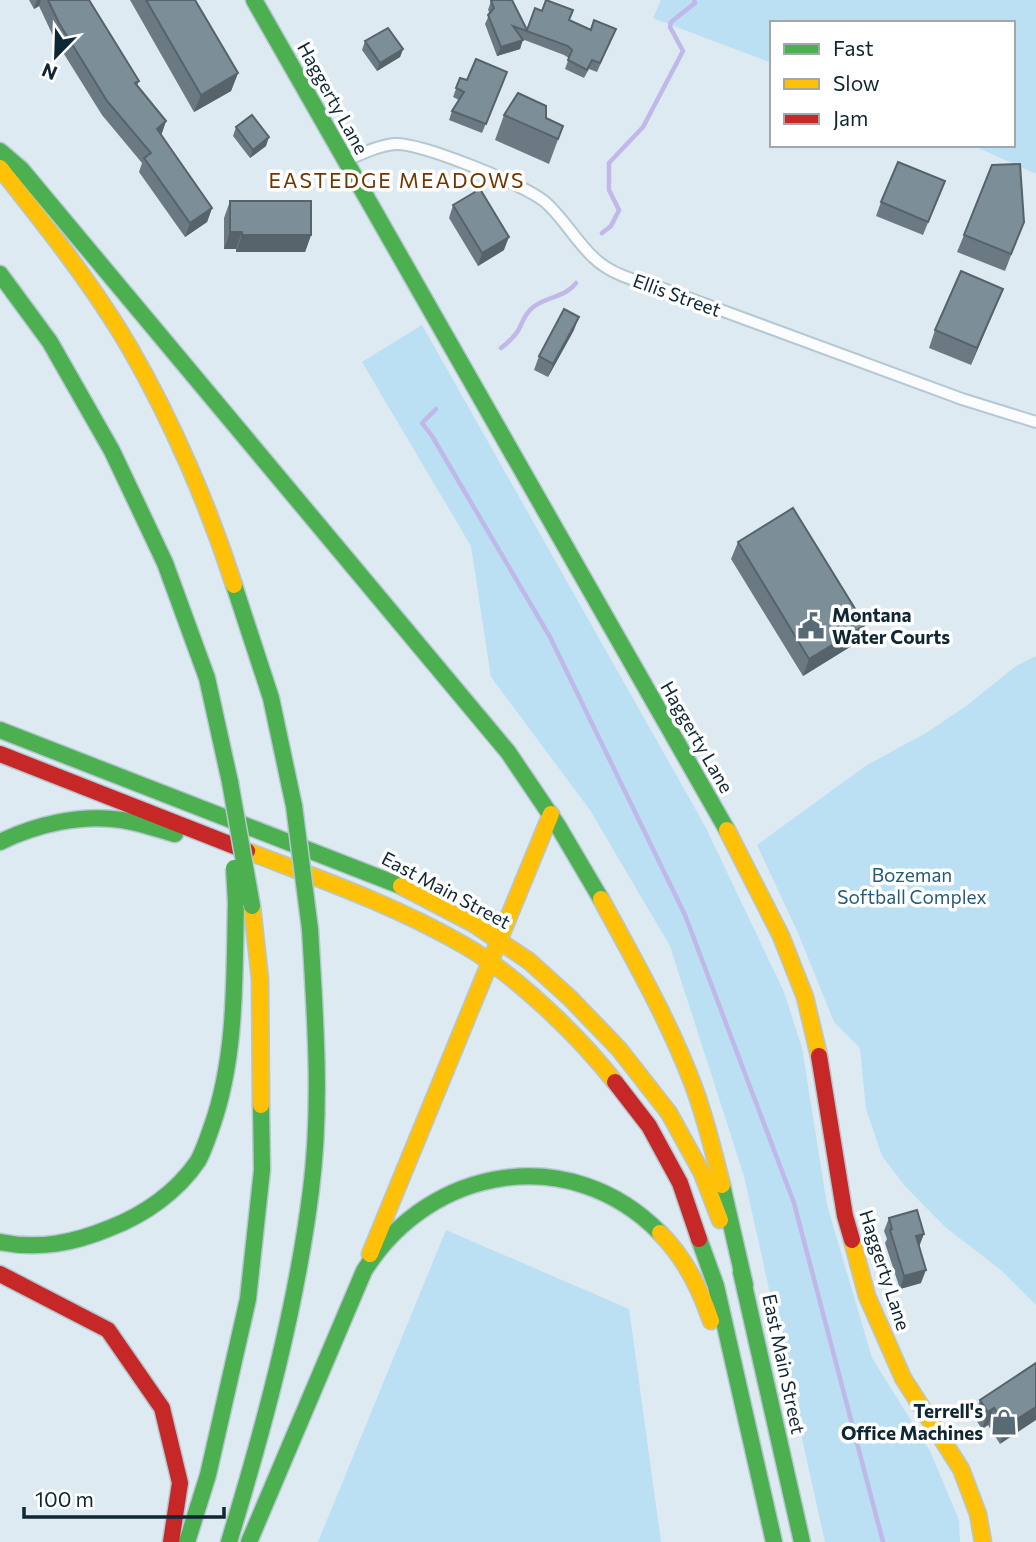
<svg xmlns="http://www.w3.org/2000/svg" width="1036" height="1542" font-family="Commissioner,sans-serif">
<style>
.green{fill:#bbdff3}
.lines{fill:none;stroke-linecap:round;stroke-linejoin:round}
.stream{stroke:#bfb8e9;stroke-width:4.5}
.street-casing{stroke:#b5c7d1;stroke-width:14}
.fast-casing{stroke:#b5c7d1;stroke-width:19}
.slow-casing{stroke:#b5c7d1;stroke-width:19}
.jam-casing{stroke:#b5c7d1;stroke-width:19}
.street{stroke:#fafcfd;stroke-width:10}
.fast{stroke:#4caf50;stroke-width:16}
.slow{stroke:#ffc107;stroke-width:16}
.jam{stroke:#c62828;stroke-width:16}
.fast-bridge-casing{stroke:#b5c7d1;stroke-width:19;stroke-linecap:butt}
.fast-bridge{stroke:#4caf50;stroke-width:16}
.wall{fill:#6b7a82}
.shaded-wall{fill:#57636a}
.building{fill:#7c8e97;stroke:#57636a;stroke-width:2}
.labels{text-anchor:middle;stroke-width:7;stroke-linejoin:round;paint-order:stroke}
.street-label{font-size:19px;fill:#0f2633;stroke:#fff}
.poi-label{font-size:19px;font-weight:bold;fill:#0f2633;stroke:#fff;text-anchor:start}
.park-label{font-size:19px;fill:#225b79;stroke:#fff}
.neighbourhood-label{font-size:21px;letter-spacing:2px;fill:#703600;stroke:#fff}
</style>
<rect width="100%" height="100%" fill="#ddeaf1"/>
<path class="green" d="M661 0H1036V174L972 145H1013V23H772V63L653 18Z
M422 325 705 826 784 992 802 1048 827 1205 872 1358 930 1451 959 1520 960 1542H825L744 1176 670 946 590 810 491 677 471 546 362 362Z
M1036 656V1305L1001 1270 945 1227 905 1186 882 1156 866 1109 860 1048 834 1022 798 933 757 845 867 765 926 733 965 707 1016 666Z
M446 1230 629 1309 661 1542H318Z"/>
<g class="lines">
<path class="stream" d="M602 233 611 226 619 210 609 190V163L643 127 683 51 670 27 671 22 695 3 694 0
M501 348C508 343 517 334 520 327 523 320 526 313 532 308 546 296 565 298 576 283
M436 409 422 423 432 436 550 637 685 915 794 1203 883 1542"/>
<g class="street-casing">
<path id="street" d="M345 161C361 154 377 146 395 144 422 143 522 184 544 201 563 217 575 240 593 257 611 275 637 281 661 288L962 399 1036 422"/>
</g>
<g class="fast-casing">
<path id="fast" d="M254 0 727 830
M0 151 21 169 508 752 558 826 601 899
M0 274 50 342 112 451 165 563 207 678 230 782
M234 585 271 698 294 806
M0 730 401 886
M0 842C37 824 81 814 122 820 140 823 158 829 175 834
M722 1185 745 1285
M699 1239 716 1286 774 1542
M0 1242C39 1250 74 1243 110 1228 144 1215 177 1192 198 1161 204 1150 208 1137 212 1126 237 1055 234 977 236 903
M741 1272 802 1542
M187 1542 208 1475 248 1299 262 1170 261 1105
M229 1542C264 1427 296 1309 311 1190 322 1103 315 1016 310 929
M249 1542 364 1271C430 1165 571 1142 660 1233"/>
</g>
<g class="slow-casing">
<path id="slow" d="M0 168C46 226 94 286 131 350 172 421 209 507 234 585
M727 830 781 936 805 997 819 1056
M247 851C320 879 394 905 462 944 514 973 578 1035 615 1082
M401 886 474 924 529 961 570 998 619 1049 669 1113 702 1173 720 1220
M601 899C633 958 668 1019 692 1082 705 1115 713 1150 722 1185
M252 906 260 979 261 1105
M660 1233C685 1258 700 1288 711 1321
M852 1240 867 1296 903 1378 961 1469 978 1514 983 1542
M370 1254 551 814"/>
</g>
<g class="jam-casing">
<path id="jam" d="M0 754 247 851
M819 1056 845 1216 852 1240
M615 1082 649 1126 680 1183 699 1239
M0 1274 108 1330 162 1408 180 1483 171 1542"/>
</g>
<use href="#street" class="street"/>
<use href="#fast" class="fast"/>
<use href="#slow" class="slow"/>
<use href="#jam" class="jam"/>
<g class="fast-bridge-casing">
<path id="fast-bridge" d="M230 782 252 906
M294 806 310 929
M234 868 236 903"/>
</g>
<use href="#fast-bridge" class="fast-bridge"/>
</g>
<path class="wall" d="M29 0H89L139 81 137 86 166 121 161 135 212 208 207 222 185 237 139 172 142 163 102 115 54 38 39 6 34 9Z
M130 0H195L238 73 231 91 194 112Z
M491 1 527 30 570 20 590 29 594 20 616 29 597 72 589 69 584 78 565 69 569 58 564 55 522 39 520 49 497 56 485 24 490 13 488 10Z
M365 41 403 49 400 57 377 71 362 50Z
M507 72 482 133 449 120 452 111 459 100 453 97 460 78 467 80Z
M504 115 546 118 563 126 549 164 495 140Z
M236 127 266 146 250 158 233 136Z
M945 181 923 235 876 216 881 202Z
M230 201 311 235 305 252H236V249H224V218Z
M453 205 504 250 478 266 449 218Z
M1024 222 1005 271 957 252 964 235Z
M1003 289 971 365 929 348 935 330Z
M574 330 548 377 534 370 539 356Z
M738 542 858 642 803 676 731 559Z
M889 1218 919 1247 921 1283 900 1289 885 1243 887 1239 884 1231Z
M1036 1363 1000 1444 988 1425 982 1429 974 1417 980 1400Z"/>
<path class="shaded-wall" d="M37 0H41L39 6 34 9Z
M523 40 520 49 497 56 501 47Z
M403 49 400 57 377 71 380 63Z
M238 73 231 91 194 112 201 95Z
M166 121 161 136 157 129Z
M269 137 266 146 250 158 253 150Z
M212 208 207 222 185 237 190 223Z
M230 232H242L236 249H224Z
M242 235H311L305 252H236Z
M509 237 504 250 478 266 482 253Z
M1003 289 996 306 971 365 977 348Z
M579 317 574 330 548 377 553 364Z
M865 625 858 642 803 676 809 659Z
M924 1234 919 1247 916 1236Z
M926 1270 921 1283 900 1289 904 1276Z
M1036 1407V1420L1000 1444 1006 1426Z
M994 1408 988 1425 982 1429 988 1412Z"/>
<path class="building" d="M48 0H89L139 81 135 83 166 121 157 129 212 208 190 223 144 158 151 153 107 101 59 23Z
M146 0H195L238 73 201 95Z
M493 0H512L527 30 535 8 542 11 546 0 573 10 569 20 591 30 594 20 616 29 600 63 592 60 587 70 568 60 572 50 568 46 513 26 523 40 501 47 488 15 494 8 491 1Z
M388 28 403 49 380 63 365 41Z
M476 59 507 72 486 124 452 111 464 92 456 88 460 78 467 80Z
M518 93 546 106V118L563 126 558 139 504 115Z
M252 115 269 137 253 150 236 127Z
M898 162 945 181 928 222 881 202Z
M1020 164 1024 222 1011 254 964 235 992 165Z
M480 189 509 237 482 253 453 205Z
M230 201H311V235H242V232H230Z
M961 271 1003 289 977 348 935 330Z
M564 309 579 317 553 364 539 356Z
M793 508 865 625 809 659 738 542Z
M917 1210 924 1234 916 1236 926 1270 904 1276 890 1230 892 1229 889 1218Z
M1036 1363V1407L1006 1426 994 1408 988 1412 980 1400Z"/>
<defs>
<g id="civic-bare" transform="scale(2.1)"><path d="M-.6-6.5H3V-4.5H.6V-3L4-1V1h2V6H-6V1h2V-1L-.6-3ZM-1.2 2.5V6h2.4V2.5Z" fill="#576b76" stroke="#fff" stroke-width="2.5" paint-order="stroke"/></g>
<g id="shop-bare" transform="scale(2.1)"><path d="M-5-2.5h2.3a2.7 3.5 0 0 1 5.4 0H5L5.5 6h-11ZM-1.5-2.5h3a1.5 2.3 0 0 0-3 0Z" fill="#576b76" stroke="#fff" stroke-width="2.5" paint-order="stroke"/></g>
</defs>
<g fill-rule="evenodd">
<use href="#civic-bare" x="811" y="626"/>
<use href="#shop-bare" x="1004" y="1422"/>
</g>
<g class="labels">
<g class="street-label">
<text transform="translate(333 98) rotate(61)" y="7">Haggerty Lane</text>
<text transform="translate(677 295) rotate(20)" y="7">Ellis Street</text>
<text transform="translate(697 737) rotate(60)" y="7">Haggerty Lane</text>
<text transform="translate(446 890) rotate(28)" y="7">East Main Street</text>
<text transform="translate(885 1270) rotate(72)" y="7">Haggerty Lane</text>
<text transform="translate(784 1364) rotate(78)" y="7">East Main Street</text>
</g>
<g class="poi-label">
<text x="832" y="622">Montana<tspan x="832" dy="22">Water Courts</tspan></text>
<text x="983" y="1418" text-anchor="end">Terrell's<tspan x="983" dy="22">Office Machines</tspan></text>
</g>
<g class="park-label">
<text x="912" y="882">Bozeman<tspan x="912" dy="22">Softball Complex</tspan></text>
</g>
<g class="neighbourhood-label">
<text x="397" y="188">EASTEDGE MEADOWS</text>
</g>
</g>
<rect x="770" y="21" width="245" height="126" fill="#ffffff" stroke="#9fa8ad" stroke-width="2"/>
<rect x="784" y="44" width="35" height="10" fill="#4caf50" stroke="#9fa8ad" stroke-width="2"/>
<text x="833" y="56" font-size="21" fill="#0f2633">Fast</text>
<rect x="784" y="79" width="35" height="10" fill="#ffc107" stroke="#9fa8ad" stroke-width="2"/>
<text x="833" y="91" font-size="21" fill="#0f2633">Slow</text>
<rect x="784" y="114" width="35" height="10" fill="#c62828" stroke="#9fa8ad" stroke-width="2"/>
<text x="833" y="126" font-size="21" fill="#0f2633">Jam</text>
<g transform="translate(56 56) rotate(203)" stroke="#ffffff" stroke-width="5" paint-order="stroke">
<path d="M0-5L12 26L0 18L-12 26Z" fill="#0f2633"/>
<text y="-10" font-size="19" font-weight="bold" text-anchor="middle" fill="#0f2633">N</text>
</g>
<path d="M24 1507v10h200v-10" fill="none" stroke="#0f2633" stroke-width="3.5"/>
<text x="35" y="1507" font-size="21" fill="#0f2633" stroke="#ffffff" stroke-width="5" paint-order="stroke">100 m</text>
</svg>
